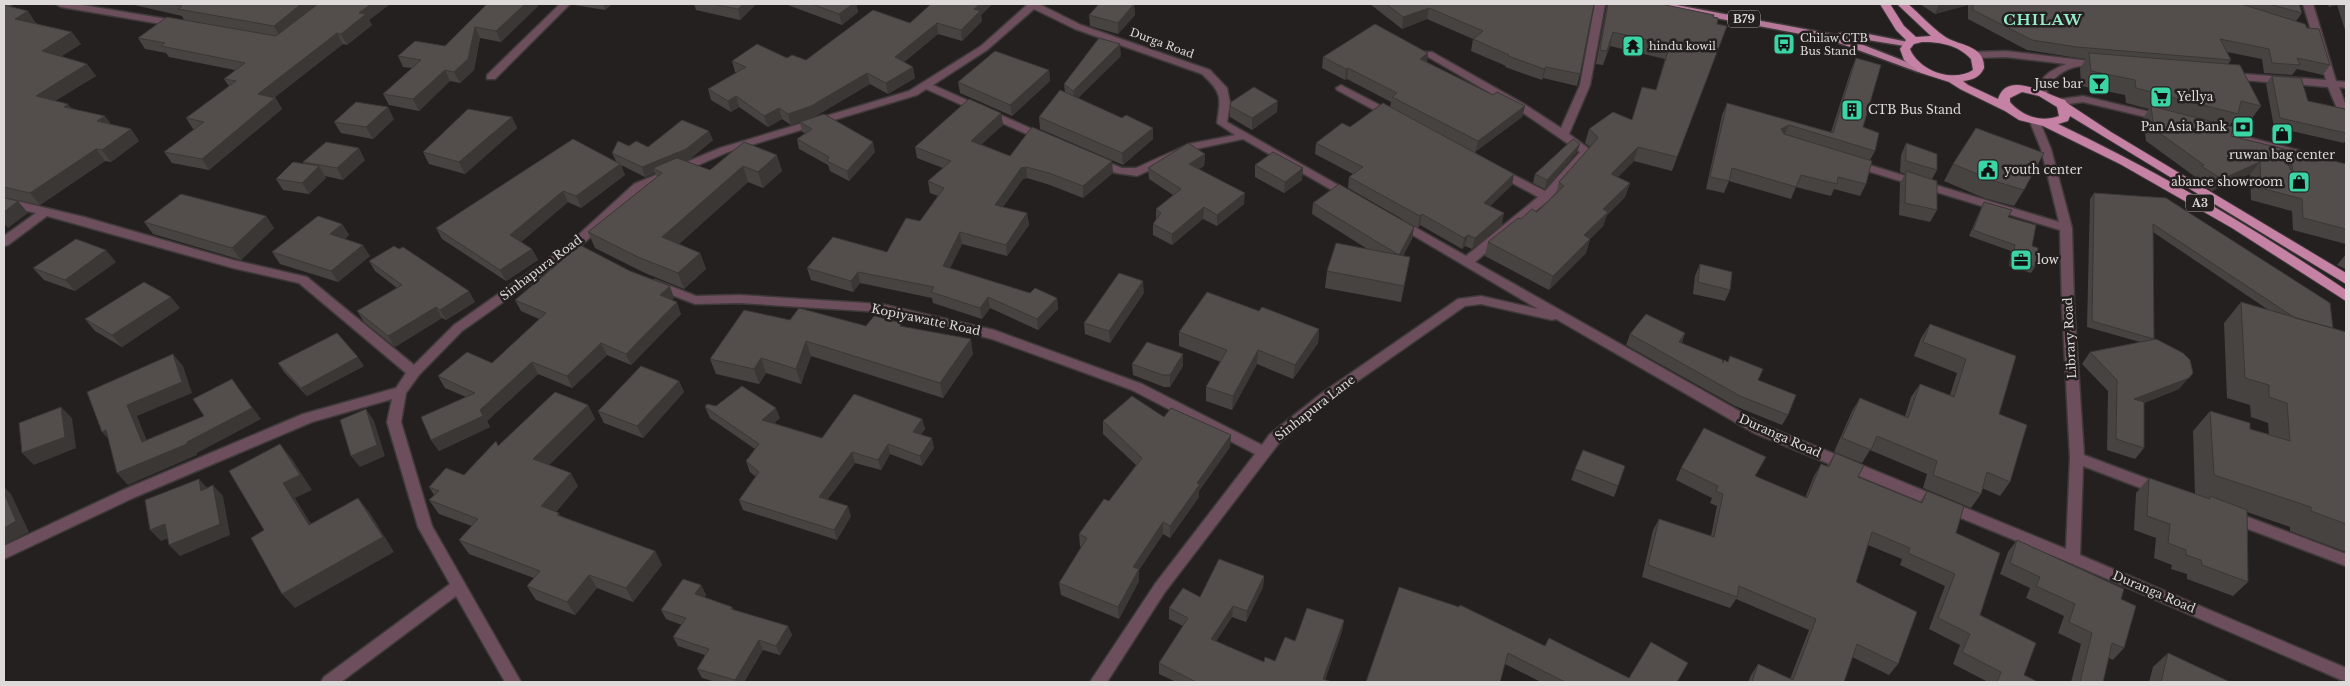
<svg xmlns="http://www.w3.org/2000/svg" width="2350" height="686" font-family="'Libre Baskerville',serif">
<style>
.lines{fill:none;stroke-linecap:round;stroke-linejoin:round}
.minor-casing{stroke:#3f3a3a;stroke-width:3}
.primary-casing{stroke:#3f3a3a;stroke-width:3}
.trunk-casing{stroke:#3f3a3a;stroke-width:2}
.minor{fill:#6c4e5d;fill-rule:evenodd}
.primary{fill:#b67999;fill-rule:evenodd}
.trunk{fill:#c582a5;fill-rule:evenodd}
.wall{fill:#474341}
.shaded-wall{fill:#3a3735}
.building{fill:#534e4c;stroke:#3a3735}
.labels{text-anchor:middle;stroke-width:5;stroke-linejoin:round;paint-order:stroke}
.shield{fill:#252020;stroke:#a6a2a2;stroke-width:1}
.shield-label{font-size:11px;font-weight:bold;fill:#dedada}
.far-poi-label{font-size:11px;fill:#dedada;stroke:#252020;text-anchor:start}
.far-street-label{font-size:11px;fill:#dedada;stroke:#252020}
.poi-label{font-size:12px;fill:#dedada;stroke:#252020;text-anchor:start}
.street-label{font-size:12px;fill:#dedada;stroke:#252020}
.far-district-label{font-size:15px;font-weight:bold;letter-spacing:1px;fill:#94eecb;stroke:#252020}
</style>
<rect width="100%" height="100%" fill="#252020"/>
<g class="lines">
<g class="minor-casing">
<path id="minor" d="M4 4H12L4 9Z
M56 4H76L179 21 184 24 179 27 61 7Z
M560 4H570L495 79H487V75Z
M1028 4H1039L1081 25 1210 70 1227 88 1230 103 1227 122 1354 194 1352 197H1344L1243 139 1196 149 1137 176 1116 173 1093 163 1092 161 1093 159 1097 158 1122 168H1136L1189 144 1235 135 1217 123C1221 96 1222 93 1202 74L1075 29 1034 9 987 50 933 85 1048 136 1049 138 1048 140H1040L926 89 917 95 728 152 642 190 573 253 462 331 419 375 406 393 401 422 432 526 521 682H505L456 596 341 682H321L324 677 450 584 418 527 387 422 392 399 312 422 133 498 4 559V546L123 490 303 414 396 388 406 373 299 283 233 268 47 216 8 245 4 246V236L36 213 4 206V198L84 217 233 260 307 277 414 365 454 325 565 247 634 184 720 148 909 91 981 46Z
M1595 4H1605L1590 85 1569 134 1592 151 1550 199 1475 262 1764 425 2066 549 2070 458 2062 304 2060 230 1851 166 1850 164 1855 161 1859 162 2059 222 2041 149 2030 122 2031 120H2039L2051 149 2072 228 2074 304 2084 455 2164 485 2166 489 2164 493 2159 495 2083 466 2080 555 2346 668V682L2068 562 1754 433 1556 319 1552 320 1481 304 1465 306 1332 399 1279 443 1165 592 1107 682H1090L1155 584 1255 454 1132 390 992 339 881 312 740 303 695 304 651 287 649 284 655 280 696 296 740 295 881 304 994 330 1142 384 1262 445 1269 435 1322 393 1458 299 1481 296 1538 309 1394 224 1400 220 1404 221 1466 256 1538 197 1496 174 1495 172 1496 170H1504L1545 191 1580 152 1516 108 1423 54 1424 52H1432L1524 104 1561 128 1580 85Z
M2303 4H2313L2336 81 2346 82V88L2339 87 2346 106V121L2341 118 2328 87 2230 79 2225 76 2230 73 2326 80Z
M2006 51 2098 62 2103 65C2096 71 2088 65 2080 66 2065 68 2049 79 2047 93L2042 96 2037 93C2039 76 2052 70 2066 64L2006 57 1973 58 1968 55 1973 52Z
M1341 85 1395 113 1396 115 1395 117H1387L1337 90 1336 88Z
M2083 96 2167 116 2168 118 2163 121 2083 102 2061 105 2056 102 2061 99Z
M2216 129 2309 153 2310 155 2305 158 2212 134 2211 132Z
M2232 511 2346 554V566L2227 521 2225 517 2227 513Z"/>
</g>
<g class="primary-casing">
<path id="primary" d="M1652 4H1671L1836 35 1840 33 1868 34 1908 42 1911 43V47L1868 40 1848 39 1927 70 1922 73 1918 72 1828 39 1657 7Z"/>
</g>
<g class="trunk-casing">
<path id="trunk" d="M1880 4H1890L1904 26 1916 37 1931 36 1897 4H1908C1920 14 1931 27 1944 36 1957 46 1985 44 1984 68 1980 77 1973 80 1963 81L1968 85 1998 99C2007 69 2049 96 2065 100L2067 103 2111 132 2346 273V284L2070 116 2068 121 2058 124C2159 172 2254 228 2346 290V301L2232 228 2120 164 2043 126 2019 120 2005 111 1960 89 1949 82 1921 73 1904 60 1900 49 1906 40 1896 30ZM1922 42C1941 42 1958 45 1971 59L1973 70C1953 83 1919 71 1910 49L1914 44ZM2022 92 2039 96 2057 107 2059 116C2041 123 2022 116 2010 102V98Z"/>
</g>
<use href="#minor" class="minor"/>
<use href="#primary" class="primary"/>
<use href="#trunk" class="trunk"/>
</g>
<path class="wall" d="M130 4H390L369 20 372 25 347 45 343 44 275 97 282 109 209 170 172 163 164 152 194 129H193L186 118 229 86 224 79 235 70 169 57 166 53 145 49 138 38 184 20 182 16Z
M487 4H537L538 6 501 42 480 38 474 70 460 83 450 81 419 111 389 105 383 94 412 68 403 67 398 56 445 46Z
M574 4H612L605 10 574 5Z
M694 4H756L740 20 696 10Z
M785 4H856L858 12 842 25Z
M931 4H992L981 15 982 21 962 41 938 34 904 62 915 78 888 94 870 84 814 117 802 121 875 152 849 181 830 171 828 165 799 149 797 139 805 133 802 132 800 122 791 125 782 119 768 127 739 107 731 112 711 100 708 89 737 72H735L732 61 787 58 806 60 910 23Z
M1134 4 1135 15 1118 34 1090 26 1089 15Z
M1370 4H1594L1580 74 1577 86 1543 78 1542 80 1505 67 1506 66 1471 51 1473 39 1427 19 1402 29Z
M1607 4H1661L1713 17 1717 24 1727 26 1672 171 1634 161 1618 177 1630 183 1625 197 1607 215 1603 226 1590 239 1586 253 1549 290 1485 256 1488 242 1521 219 1537 212 1556 194 1559 182 1590 147 1585 143 1589 129 1631 120 1656 90 1665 59 1610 46 1603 65 1596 64Z
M1920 4H2299L2302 13 2296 21 2330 65 2323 75 2297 69 2292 75 2264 73 2262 59 2227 52 2231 60 2228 64 2261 106 2250 121 2235 118 2229 126 2231 136 2288 150 2283 156 2284 157 2289 150 2346 164V244L2293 230 2292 211 2251 200 2250 174 2212 191 2192 178 2194 176 2146 141 2143 118 2149 109 2126 103 2125 95 2081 86 2080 68 2086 59 2071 57 2027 50 1968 19V5L1935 14Z
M2328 4H2346V33L2337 5 2329 7Z
M4 5 36 23 81 44 61 56 87 64 96 76 55 101 72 108 111 125 131 129 139 141 111 162 105 161 40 205 4 197Z
M1428 53 1427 62 1493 95 1525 106 1522 117 1475 152 1512 185 1490 206 1502 225 1472 249 1465 246 1462 249 1420 225 1418 228 1348 188 1349 177 1353 174 1315 154 1316 143 1350 127 1390 107 1391 102 1347 79 1345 80 1322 68 1323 57Z
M1121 56 1078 98 1122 118 1153 128V139L1123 165 1040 129 1039 117 1065 92 1064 84Z
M1856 58 1863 127 1875 151 1870 160 1866 184 1860 196 1834 189 1831 196 1796 187 1791 199 1729 181 1724 193 1706 189 1722 115 1727 103 1831 132 1851 70Z
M1049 70 1050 81 1012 116 960 93 958 82Z
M2272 76 2308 101 2346 115V140L2344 143 2274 127 2266 84Z
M1230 106 1277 112 1252 130 1230 117Z
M1001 113 1003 125 981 144 1010 156 1113 173 1083 198 1050 185 1027 178 1023 179 1003 207 1027 213 1029 225 1007 256 962 244 950 268 1030 293 1057 298 1058 309 1038 330 990 308 982 319 933 303 932 298 860 283 853 292 811 280 807 268 887 252 920 221 938 196 930 193 928 181 943 168 917 158 915 147Z
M512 117 517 128 465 174 429 164 423 152Z
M394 119 373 139 341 133 334 122Z
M713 140 690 159 685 161 710 170 744 142 782 171 763 188 748 182 679 244 700 253 706 269 684 289 645 273 595 248 588 232 657 177 655 173 645 177 621 165 625 175 581 208 568 202 521 242 532 249 538 260 506 281 442 239 436 228 616 161 612 153 629 146 648 147Z
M1906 143 1937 170 1932 179 1937 210 1930 222 1899 215 1900 183 1905 174 1900 172 1901 155Z
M1580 144 1577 152 1545 189 1533 183 1535 174Z
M1205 154 1204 166 1199 169 1244 204 1217 226 1203 219 1172 245 1153 235V224L1156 219V209L1173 195 1149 179 1148 168Z
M365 160 343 180 325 176 326 178 309 194 283 190 276 179 304 164 303 162Z
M1953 164 2024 190 2014 206 1984 198 1944 181Z
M1255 165 1303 168 1302 180 1284 193 1255 177Z
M2094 193 2166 198 2333 328 2346 332V552L2290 531V527L2247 512 2248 582 2233 596 2187 579V574L2171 569 2172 565 2154 558 2156 538 2134 530 2136 493 2149 478 2195 494 2193 431 2210 411 2250 429 2269 434 2268 423 2251 417 2250 405 2227 398 2224 323 2241 302 2270 311 2153 232 2154 339 2179 389 2144 403V448L2135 459 2107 450 2108 391 2082 364 2090 352 2140 342 2087 327 2090 199Z
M1984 202 2008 217 2035 267 2031 273 2009 266 2011 251 1969 236 1981 208Z
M1313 203 1414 227 1412 239 1403 256 1410 257 1401 302 1325 288 1327 271 1369 250 1312 214Z
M266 216 274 228 241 260 153 234 144 222Z
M342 224 349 235 345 239 370 256 338 282 280 264 272 252Z
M2346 254V269L2337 265Z
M369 261 475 302 446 320 442 318 395 347 364 322 357 311 397 288 375 271Z
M116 262 75 291 44 280 33 268Z
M1700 264 1730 290 1725 301 1693 294 1695 276Z
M1144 293 1110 343 1085 334 1084 323Z
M674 298 672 300 681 314 631 365 607 355 572 388 538 374 487 421 490 427 439 451 431 440 466 397 445 388 438 376 492 363 539 319 521 311 515 300Z
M180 308 122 347 95 331 85 319Z
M1259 311 1319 329 1318 343 1293 379 1257 364 1232 410 1206 401V387L1221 362 1179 346V332Z
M790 320 866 326H903L973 354 943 398 811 356 801 384 766 373 759 384 716 374 710 359Z
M1930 324 2016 356 1999 414 2010 482 2000 496 1982 488 1981 494 1971 508 1923 488 1927 474 1870 450 1862 463 1834 452 1852 411 1860 398 1905 416 1911 397 1920 384 1950 395 1957 373 1914 356 1921 338Z
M1685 333 1682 343 1758 380 1788 415 1782 425 1735 406 1626 345 1630 334Z
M278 363 364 366 307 396 284 372Z
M1132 364 1183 366 1170 387H1164L1133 375Z
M679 381 684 392 643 438 604 423 598 411Z
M588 405 595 419 549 465 578 486 556 512 561 516 655 551 662 565 633 602 597 588 575 615 536 600 527 586 534 578 469 554 459 540 472 526 439 514 429 500 434 495 429 487 464 475 498 446Z
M716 406 780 418 774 423 822 438 922 419 925 429 921 434 934 448 922 466 890 454 881 470 855 463 827 500 851 516 837 540 743 510 739 500 756 477 750 472 746 461 755 449 710 418 705 407Z
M1164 417 1231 435 1230 447 1199 491V497L1170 538 1163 534 1139 570V581L1119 619 1061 595 1059 583 1081 547 1080 546 1079 534 1109 501 1136 465 1103 434V421Z
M1835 453 1858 477 1920 502 1927 491 1956 533 1980 615 2024 675 2038 682H1988L1953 664 1960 645 1929 629 1945 586 1900 565 1902 559 1868 545 1856 582 1898 664 1889 675 1852 657 1844 682H1748L1751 675 1758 664 1790 679 1809 630 1736 599 1730 608 1642 577 1653 530 1659 519 1711 536 1717 506 1710 503 1712 498 1676 480 1681 468 1755 476 1805 498 1814 476 1821 464 1827 466Z
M1575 469 1618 486 1614 497 1571 480Z
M2017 540 2121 599 2124 648 2113 660 2109 658 2103 682H2071L2081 644 2058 633 2064 616 2026 598 2030 588 2000 574 2008 552Z
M1264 576 1263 587 1246 622 1232 617 1216 641 1264 662 1275 661 1295 641 1344 620 1342 631 1325 680 1329 682H1176L1159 674V663L1183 626 1169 619V608L1200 597Z
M701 585 706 595 704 597 732 607 734 610 788 626 792 635 780 655 763 650 744 682H716L702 678 697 669 705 655 678 646 673 637 682 625 666 619 661 610Z
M1399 587 1545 646 1629 678 1677 682H1541L1505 664Z
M2168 653 2230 682H2149L2153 667Z"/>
<path class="shaded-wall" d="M301 4H318L280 37 274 26Z
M371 4H390L369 20 372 25 347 45 341 34 359 13Z
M525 4H537L538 6 501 42 496 31Z
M603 4H612L605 10Z
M743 4H756L740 20 738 9Z
M853 4H856L858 12 842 25 839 14Z
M980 4H992L981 15 982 21 962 41 961 30 974 9Z
M1134 4 1135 15 1118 34V23Z
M1939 4H1968V5L1935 14Z
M2332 4H2338L2337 5 2329 7Z
M1429 8 1427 19 1402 29 1403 17Z
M28 11 36 23 24 30 15 19Z
M937 23 938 34 897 68 895 57Z
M475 27 480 38 474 70 460 83 454 72Z
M72 32 81 44 51 63 42 51Z
M1613 32 1610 46 1603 65 1607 51Z
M337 33 343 44 265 105 258 94Z
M1120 44 1121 56 1074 102 1073 91Z
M1428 53 1426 64 1420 59Z
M87 64 96 76 45 107 36 96Z
M913 67 915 78 888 94 886 83Z
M1546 67 1543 78 1542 80 1544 69Z
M1348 68 1347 79 1345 80 1346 69Z
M445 70 450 81 419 111 413 99Z
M1049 70 1050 81 1012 116 1010 105Z
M867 73 870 84 814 117 791 125 788 114Z
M736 96 739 107 731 112 728 101Z
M275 98 282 109 209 170 202 159Z
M1278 101 1277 112 1252 130V118Z
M68 104 77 116 64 107Z
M1525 106 1522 117 1475 152 1478 141Z
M388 107 394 119 373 139 366 127Z
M779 108 782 119 768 127 764 116Z
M1001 113 1003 125 973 152 971 141Z
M105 116 114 128 97 121Z
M512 117 517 128 465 174 459 162Z
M1789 125 1783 137 1781 129Z
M1153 128V139L1123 165 1122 153Z
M131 129 139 141 111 162 102 150Z
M709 131 713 140 690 159 660 171 653 168 655 173 645 177 642 167Z
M873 142 875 152 849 181 847 171Z
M1580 144 1577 152 1545 189 1547 180Z
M1638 147 1634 161 1606 188 1611 174Z
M359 148 365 160 343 180 337 168Z
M96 149 105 161 40 205 30 193Z
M2288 150 2279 162 2282 153Z
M1205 154 1204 166 1189 175V164Z
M777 155 782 171 763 188 758 172Z
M1112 161 1113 173 1083 198V186Z
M2260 162 2250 174 2212 191 2222 179Z
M620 164 625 175 581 208 576 196Z
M319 166 326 178 309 194 302 183Z
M743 166 748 182 668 254 662 237Z
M1026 167 1027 178 1023 179 996 216 995 205 1021 168Z
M1303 168 1302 180 1284 193 1285 182Z
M1514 174 1512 185 1482 214 1484 203Z
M1630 183 1625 197 1607 215 1603 226 1579 249 1584 235 1603 209Z
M563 191 568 202 516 246 510 235Z
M1245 193 1244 204 1217 226V215Z
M18 201 28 213 8 228 4 224V212Z
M1204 207 1203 219 1172 245V234Z
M1027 213 1029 225 1007 256 1006 245Z
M1504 213 1502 225 1472 249 1475 238Z
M1422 214 1420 225 1418 228 1420 216Z
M266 216 274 228 241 260 232 248Z
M342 224 349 235 337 245 330 234Z
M1414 227 1412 239 1397 267 1399 255Z
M960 232 962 244 945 278 943 266Z
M1468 235 1465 246 1462 249 1464 238Z
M1590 239 1586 253 1549 290 1553 276Z
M363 245 370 256 338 282 331 271Z
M532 249 538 260 506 281 500 270Z
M106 250 116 262 75 291 65 280Z
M700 253 706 269 684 289 678 273Z
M1410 257 1407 274 1401 302 1404 286Z
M858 272 860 283 853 292 851 281Z
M1143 281 1144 293 1110 343 1109 331Z
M670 286 674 298 664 307 660 295Z
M469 291 475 302 446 320 440 310Z
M171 297 180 308 122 347 112 335Z
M988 297 990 308 982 319 980 308Z
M1057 298 1058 309 1038 330 1037 319Z
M677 302 681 314 631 365 626 354Z
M436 307 442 318 395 347 388 336Z
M1319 329 1318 343 1293 379 1295 365Z
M1685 333 1681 344 1679 342Z
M971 339 973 354 943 398 940 383Z
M806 341 811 356 801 384 796 369Z
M601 343 607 355 572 388 567 376Z
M1258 350 1257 364 1232 410 1233 396Z
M173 354 183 366 192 393 137 416 152 453 142 442 127 405Z
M1183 354V366L1170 387V375Z
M358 357 364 366 307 396 301 388Z
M761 358 766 373 759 384 754 369Z
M532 362 538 374 487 421 490 427 439 451 431 440 480 410Z
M2193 373 2179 389 2125 410 2134 399Z
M232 379 261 419 197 453V455L128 485 117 473 187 442Z
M679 381 684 392 643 438 637 426Z
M588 405 595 419 541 473 533 459Z
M61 407 72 418 76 448 34 465 22 453Z
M776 408 780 418 765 430 762 420Z
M366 409 374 421 385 456 360 467 351 456Z
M922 419 925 429 915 442 913 432Z
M106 430 112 443 102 432Z
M1231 435 1230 447 1199 491V497L1170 538V526L1197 483Z
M932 438 934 448 922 466 920 456Z
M280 444 292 459 312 490 295 498 321 540 309 525 283 483Z
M888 444 890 454 881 470 878 460Z
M852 452 855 463 822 507 819 497Z
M571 473 578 486 549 520 541 506Z
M199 479 209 490 201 491Z
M213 485 223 496 230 535 180 556 169 545Z
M4 487 11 494 29 532 4 545Z
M358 498 370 513 394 552 295 608 282 594Z
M848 506 851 516 837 540 834 530Z
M1163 522V534L1139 570V581L1119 619 1118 607 1133 567Z
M165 524 176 535 161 541 150 530Z
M655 551 662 565 633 602 626 588Z
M589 575 597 588 575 615 567 602Z
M1264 576 1263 587 1246 622 1247 611Z
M701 585 706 595 700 604 695 594Z
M1233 606 1232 617 1211 649V639Z
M1344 620 1342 631 1324 682 1323 679Z
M788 626 792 635 780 655 776 646Z
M759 640 763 650 744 682H736L735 680Z"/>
<path class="building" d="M170 4H301L274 26 178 9 182 6Z
M318 4H371L359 13 366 14 341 34 337 33 258 94 275 98 202 159 164 152 204 122 186 118 236 81 224 79 245 63 161 46 165 43 138 38 167 17 276 36Z
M487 4H525L496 31 475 27 468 59 454 72 445 70 413 99 383 94 421 60 398 56 415 41 445 46Z
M711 4H743L738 9Z
M812 4H853L839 14Z
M931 4H980L974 9 980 11 961 30 937 23 895 57 913 67 886 83 867 73 811 106 788 114 779 108 764 116 736 96 728 101 708 89 746 67 732 61 757 44 787 58 792 55 806 60 873 10 910 23Z
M1099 4H1134L1118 23 1089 15Z
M1386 4H1594L1580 74 1546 67 1544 69 1508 56 1509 55 1473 39 1483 31 1429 8 1403 17Z
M1608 4H1661L1714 15 1713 17 1718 18 1717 24 1727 26 1677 157 1638 147 1611 174 1630 183 1603 209 1608 212 1584 235 1590 239 1553 276 1488 242 1518 218 1521 219 1532 209 1537 212 1564 186 1559 182 1598 138 1597 136 1589 129 1613 112 1632 120 1642 87 1656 90 1670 45 1613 32 1607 51 1600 50Z
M1973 4H2241L2305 24 2307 28 2319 29 2330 65 2297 58 2300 65 2272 63 2269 49 2220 39 2231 60 2077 47 2032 40 1973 10Z
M2269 4H2299L2302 13Z
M4 5 28 11 15 19 72 32 42 51 87 64 36 96 68 104 64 107 105 116 97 121 131 129 102 150 96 149 30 193 4 187Z
M1375 24 1428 53 1420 59 1493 95 1497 92 1525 106 1478 141 1392 97 1397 93 1348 68 1346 69 1323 57Z
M1099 38 1120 44 1073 91 1064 84Z
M995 51 1049 70 1010 105 958 82Z
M2089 53 2240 65 2261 106 2241 101 2238 114 2136 88 2135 80 2091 71Z
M1856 58 1881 65 1863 127 1879 133 1875 151 1789 125 1781 129 1784 134 1872 161 1866 184 1838 177 1837 184 1801 175 1796 187 1732 168 1729 181 1710 177 1727 103 1833 133Z
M2272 76 2301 78 2308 101 2345 109 2346 115V133L2280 118Z
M1254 87 1278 101 1252 118 1230 106 1231 102Z
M1060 90 1122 118 1126 115 1153 128 1122 153 1039 117Z
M969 99 1001 113 971 141 1010 156 1032 127 1112 161 1083 186 1049 173 1026 167 1021 168 995 205 1027 213 1006 245 960 232 943 266 1030 293 1035 288 1057 298 1037 319 988 297 980 308 931 292 934 287 858 272 851 281 807 268 833 237 887 252 906 218 920 221 944 188 928 181 951 161 915 147Z
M356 102 388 107 366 127 334 122Z
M1383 103 1514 174 1484 203 1504 213 1475 238 1468 235 1464 238 1422 214 1420 216 1349 177 1363 167 1316 143 1342 123 1350 127Z
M2151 106 2233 127 2231 136 2288 150 2282 153 2294 176 2289 150 2346 164V229L2303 218 2302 199 2261 188 2260 162 2222 179 2201 166 2204 165 2154 129Z
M468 109 512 117 459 162 423 152Z
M824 114 873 142 847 171 827 161 829 157 797 139 812 129 800 122Z
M682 120 709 131 686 149 642 167 612 153 618 141 629 146 636 141 648 147Z
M1976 128 2044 153 2024 190 1994 181 1953 164Z
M573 139 620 164 576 196 563 191 510 235 532 249 500 270 436 228Z
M1573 139 1580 144 1547 180 1535 174Z
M326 142 359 148 337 168 303 162Z
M744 142 777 155 758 172 743 166 662 237 700 253 678 273 638 257 588 232 662 173 653 168 677 158 710 170Z
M1188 143 1205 154 1189 164 1245 193 1217 215 1204 207 1172 234 1153 224 1161 213 1156 209 1181 189 1148 168Z
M1906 143 1937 154V170L1906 161Z
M1273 152 1303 168 1285 182 1255 165Z
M293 162 319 166 302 183 276 179Z
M1906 171 1937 181V210L1905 203Z
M1339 184 1414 227 1399 255 1313 203Z
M2094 193 2166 198 2330 303 2333 328 2295 318 2153 224 2154 339 2092 321Z
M181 194 266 216 232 248 144 222Z
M4 198 18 201 4 212Z
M1984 202 2012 210 2008 217 2036 225 2032 246 2038 248 2035 267 2012 261 2015 245 1973 230Z
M318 216 342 224 330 234 363 245 331 271 272 252Z
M76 239 106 250 65 280 33 268Z
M1336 243 1410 257 1404 286 1327 271Z
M580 245 630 271 670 286 660 295 677 302 626 354 601 343 567 376 532 362 480 410 483 416 431 440 421 417 475 393 438 376 467 352 492 363 546 313 515 300Z
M394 246 399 249 403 247 469 291 440 310 436 307 388 336 357 311 402 285 369 261Z
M1700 264 1732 272 1730 290 1698 282Z
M1119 273 1143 281 1109 331 1084 323Z
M144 282 171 297 112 335 85 319Z
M1207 292 1259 311 1262 307 1319 329 1295 365 1258 350 1233 396 1206 387 1227 350 1179 332Z
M2241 302 2346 332V524L2311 511V507L2214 475 2210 411 2250 423V429L2290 441 2287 403 2269 397V385L2245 378Z
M799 308 866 326 874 316 902 323 900 326 971 339 940 383 806 341 796 369 761 358 754 369 710 359 744 310 790 320Z
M1646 314 1685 333 1679 342 1723 360V363L1724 360 1728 362 1730 356 1763 369 1758 380 1796 395 1788 415 1740 396 1630 334Z
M1930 324 2016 356 1999 414 2027 425 2010 482 1987 472 1981 494 1933 475 1937 461 1877 436 1871 450 1842 438 1860 398 1908 418 1920 384 1954 397 1966 359 1923 342Z
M337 333 358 357 301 388 278 363Z
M2156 339 2183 353 2190 360 2193 373 2189 378 2134 399 2144 402V448L2116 439 2117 380 2090 352Z
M1147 342 1183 354 1170 375H1163L1132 364Z
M173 354 182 382 127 405 142 442 204 416 193 399 232 379 252 408 187 442V444L117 473 106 430 102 432 87 392Z
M641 366 679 381 637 426 598 411Z
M742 386 776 408 762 420 822 438 854 394 922 419 913 432 932 438 920 456 888 444 878 460 852 452 819 497 848 506 834 530 739 500 759 472 746 461 759 444 705 407 707 404 716 406Z
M555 392 588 405 533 459 571 473 541 506 559 513 557 515 655 551 626 588 589 575 567 602 527 586 540 571 459 540 478 519 429 500 439 491 429 487 446 468 464 475 496 441 498 446Z
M1132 396 1164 417 1171 408 1231 435 1197 483 1200 484 1170 526 1163 522 1133 567 1139 569 1118 607 1059 583 1087 538 1079 534 1104 499 1109 501 1142 458 1103 421Z
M61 407 65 437 22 453 19 423Z
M366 409 377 445 351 456 340 420Z
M1704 428 1766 457 1755 476 1807 498 1821 464 1829 467 1835 453 1864 465 1858 477 1922 503 1927 491 1964 506 1956 533 2000 553 1980 615 2036 643 2024 675 2038 682H1997L2001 672 1962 652 1970 634 1938 618 1955 574 1908 553 1910 548 1872 532 1856 582 1917 612 1898 664 1857 644 1844 682H1752L1758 664 1793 680 1816 619 1739 586 1737 597 1648 565 1659 519 1714 537 1723 494 1716 491 1718 486 1681 468Z
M280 444 300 475 283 483 309 525 358 498 383 537 282 594 251 538 264 530 229 471Z
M1583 450 1625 466 1618 486 1575 469Z
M2149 478 2210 499V496L2247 510 2248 582 2202 565 2201 560 2186 555V550L2168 543 2170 524 2147 516Z
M199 479 201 491 213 485 220 524 169 545 165 524 150 530 145 500Z
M4 493 16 521 4 528Z
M2017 540 2124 589 2121 599 2136 606 2124 648 2112 643 2103 682H2080L2092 633 2069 622 2075 604 2036 586 2040 577 2010 563Z
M1219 559 1264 576 1247 611 1233 606 1211 639 1264 662 1265 657 1275 661 1285 637 1295 641 1307 608 1344 620 1323 679 1329 681 1328 682H1196L1159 663 1188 618 1169 608 1183 588 1200 597Z
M683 579 701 585 695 594 732 607 731 609 788 626 776 646 759 640 735 680 697 669 709 649 673 637 686 618 661 610Z
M1399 587 1459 607 1460 605 1545 646 1549 638 1629 678 1651 642 1688 663 1677 682H1565L1508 653 1500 682H1366Z
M2168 653 2230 682H2161Z"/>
<defs>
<g id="bus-square" transform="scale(1.125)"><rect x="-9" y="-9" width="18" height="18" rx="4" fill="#3bd4a4" stroke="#252020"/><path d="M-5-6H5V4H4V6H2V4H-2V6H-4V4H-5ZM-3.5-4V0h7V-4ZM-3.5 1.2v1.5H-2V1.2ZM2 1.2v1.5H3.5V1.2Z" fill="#111"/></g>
<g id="temple-square" transform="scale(1.125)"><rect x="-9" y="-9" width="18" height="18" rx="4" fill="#3bd4a4" stroke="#252020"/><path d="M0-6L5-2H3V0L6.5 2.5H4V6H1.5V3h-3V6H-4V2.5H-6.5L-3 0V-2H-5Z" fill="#111"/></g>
<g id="bar-square" transform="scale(1.125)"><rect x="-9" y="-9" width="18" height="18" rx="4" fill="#3bd4a4" stroke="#252020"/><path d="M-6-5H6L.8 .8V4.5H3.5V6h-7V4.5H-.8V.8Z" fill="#111"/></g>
<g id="supermarket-square" transform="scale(1.125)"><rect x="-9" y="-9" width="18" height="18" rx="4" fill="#3bd4a4" stroke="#252020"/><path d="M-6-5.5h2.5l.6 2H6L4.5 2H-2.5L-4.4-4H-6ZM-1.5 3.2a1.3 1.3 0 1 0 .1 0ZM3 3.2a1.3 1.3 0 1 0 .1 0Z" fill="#111"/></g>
<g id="building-square" transform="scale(1.125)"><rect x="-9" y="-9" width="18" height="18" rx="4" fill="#3bd4a4" stroke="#252020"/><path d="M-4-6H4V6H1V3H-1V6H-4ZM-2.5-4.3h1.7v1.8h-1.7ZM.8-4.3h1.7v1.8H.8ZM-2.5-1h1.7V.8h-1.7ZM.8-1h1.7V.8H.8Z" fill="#111"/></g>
<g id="bank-square" transform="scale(1.125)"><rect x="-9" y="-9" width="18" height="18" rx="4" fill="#3bd4a4" stroke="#252020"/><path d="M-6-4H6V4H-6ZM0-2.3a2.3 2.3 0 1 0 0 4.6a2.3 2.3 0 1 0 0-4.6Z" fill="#111"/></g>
<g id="shop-square" transform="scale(1.125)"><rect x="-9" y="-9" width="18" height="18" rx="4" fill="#3bd4a4" stroke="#252020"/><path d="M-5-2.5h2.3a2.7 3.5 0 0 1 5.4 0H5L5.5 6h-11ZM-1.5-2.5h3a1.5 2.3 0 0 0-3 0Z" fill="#111"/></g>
<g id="civic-square" transform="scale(1.125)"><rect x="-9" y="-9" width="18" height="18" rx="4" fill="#3bd4a4" stroke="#252020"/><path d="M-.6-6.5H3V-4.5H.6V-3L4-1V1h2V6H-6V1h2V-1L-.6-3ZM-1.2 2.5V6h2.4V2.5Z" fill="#111"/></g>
<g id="office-square" transform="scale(1.125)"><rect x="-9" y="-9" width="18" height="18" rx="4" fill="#3bd4a4" stroke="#252020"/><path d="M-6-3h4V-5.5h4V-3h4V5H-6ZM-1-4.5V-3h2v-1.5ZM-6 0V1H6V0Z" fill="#111"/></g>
</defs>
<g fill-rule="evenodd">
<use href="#bus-square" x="1784" y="44"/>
<use href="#temple-square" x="1633" y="46"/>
<use href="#bar-square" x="2099" y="84"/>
<use href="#supermarket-square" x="2161" y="97"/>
<use href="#building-square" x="1852" y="110"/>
<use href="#bank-square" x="2243" y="127"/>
<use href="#shop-square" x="2282" y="134"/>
<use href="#civic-square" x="1988" y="170"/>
<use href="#shop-square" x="2299" y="182"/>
<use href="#office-square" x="2021" y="260"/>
</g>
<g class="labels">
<g class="shield">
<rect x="1728" y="10.5" width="32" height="17" rx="4"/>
<rect x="2186" y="194.5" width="28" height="17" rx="4"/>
</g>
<g class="shield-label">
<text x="1744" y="23">B79</text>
<text x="2200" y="207">A3</text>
</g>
<g class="far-poi-label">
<text x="1800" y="42">Chilaw CTB<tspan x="1800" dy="13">Bus Stand</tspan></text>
<text x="1649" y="50">hindu kowil</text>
</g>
<g class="far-street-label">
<text transform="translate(1162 43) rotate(20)" y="4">Durga Road</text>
</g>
<g class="poi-label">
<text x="2083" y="88" text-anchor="end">Juse bar</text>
<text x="2177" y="101">Yellya</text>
<text x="1868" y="114">CTB Bus Stand</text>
<text x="2227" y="131" text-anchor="end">Pan Asia Bank</text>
<text x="2282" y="159" text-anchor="middle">ruwan bag center</text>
<text x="2004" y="174">youth center</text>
<text x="2283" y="186" text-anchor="end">abance showroom</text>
<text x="2037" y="264">low</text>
</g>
<g class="street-label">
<text transform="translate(541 268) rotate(-37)" y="4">Sinhapura Road</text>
<text transform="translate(926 320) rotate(12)" y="4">Kopiyawatte Road</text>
<text transform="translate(2070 338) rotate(-93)" y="4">Library Road</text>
<text transform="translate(1315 408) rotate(-38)" y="4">Sinhapura Lane</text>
<text transform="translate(1780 436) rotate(24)" y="4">Duranga Road</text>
<text transform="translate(2154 592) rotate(23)" y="4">Duranga Road</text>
</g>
<g class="far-district-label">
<text x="2043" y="25">CHILAW</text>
</g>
</g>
<rect width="2350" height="686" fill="none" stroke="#dedada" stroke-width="10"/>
</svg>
